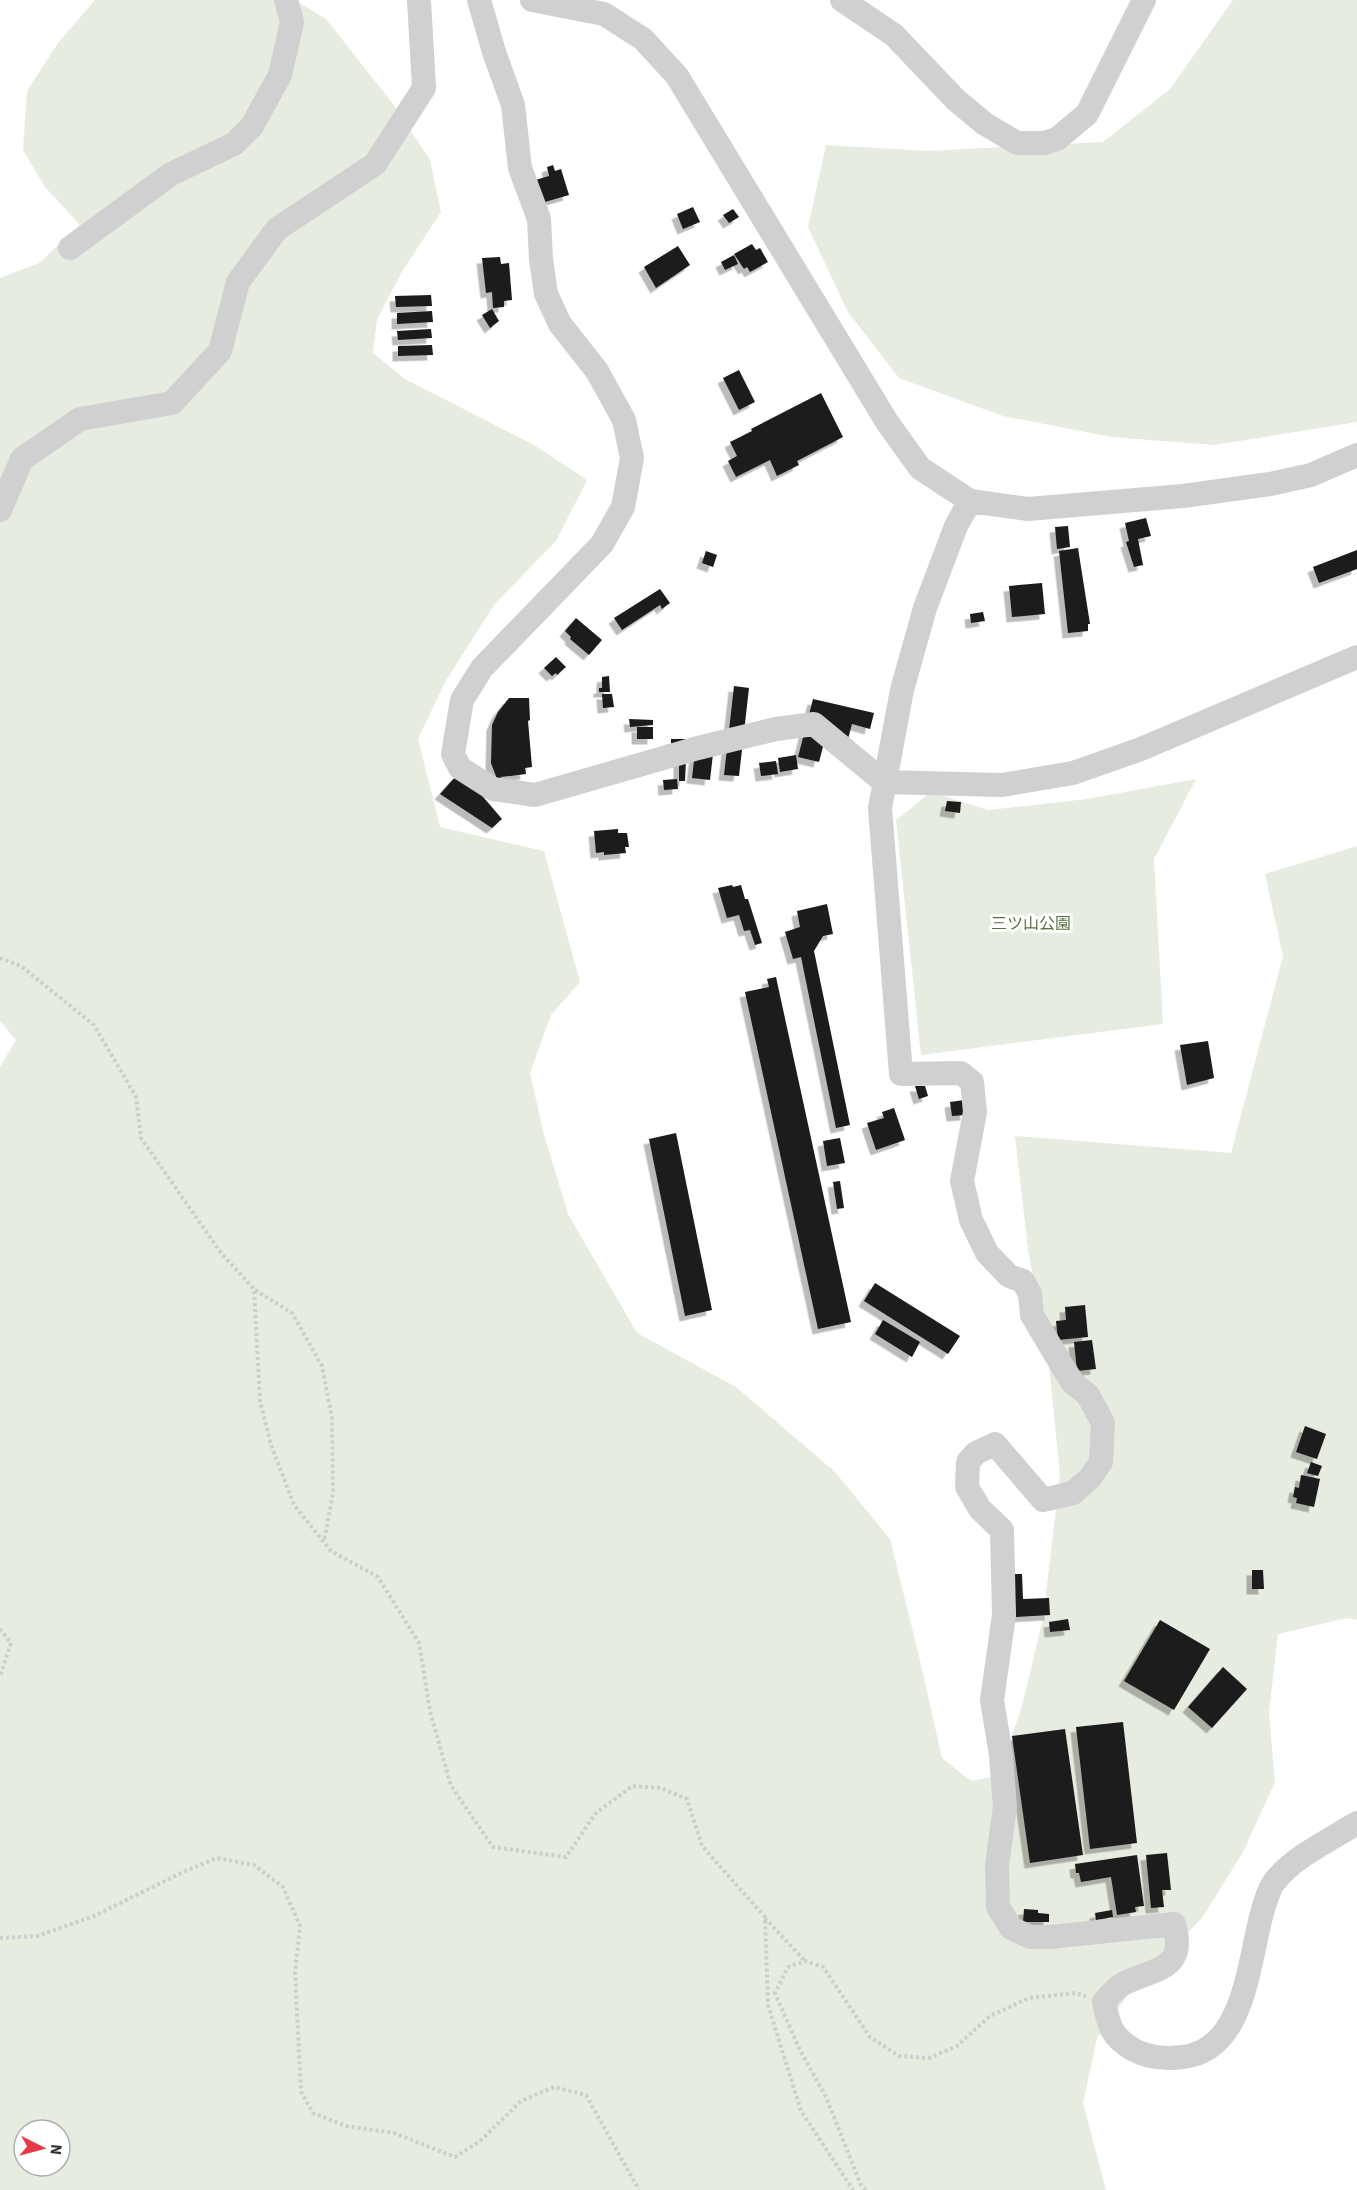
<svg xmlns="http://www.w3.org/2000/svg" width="1357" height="2190" font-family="'Source Sans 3','Noto Sans JP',sans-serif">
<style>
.green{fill:#e6ecdf;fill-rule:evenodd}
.building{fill:#1a1a1a;filter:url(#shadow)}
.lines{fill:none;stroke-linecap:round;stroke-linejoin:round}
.path{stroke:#cdcdcd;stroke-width:4;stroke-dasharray:3 3;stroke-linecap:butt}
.minor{stroke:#d0d0d0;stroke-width:24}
.labels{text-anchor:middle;stroke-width:6;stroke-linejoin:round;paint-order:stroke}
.park-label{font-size:16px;fill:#56703f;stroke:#fff}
</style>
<defs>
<filter id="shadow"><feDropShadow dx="-5.5" dy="5.5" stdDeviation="0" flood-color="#0004"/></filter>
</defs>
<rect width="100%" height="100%" fill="#fff"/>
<path class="green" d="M95 0H295L326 19 393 104 430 160 441 212 403 270 377 319 373 353 405 379 534 445 587 480 556 541 494 605 445 682 418 739 440 827 544 851 580 982 551 1015 530 1073 543 1131 568 1214 637 1333 736 1387 835 1472 890 1539 919 1656 942 1758 971 1781 997 1776 1021 1710 1043 1619 1060 1475 1049 1366 1028 1249 1015 1136 1231 1153 1283 956 1265 874 1357 846V1620L1347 1618 1278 1634 1269 1713 1275 1782 1243 1852 1202 1918 1133 1988 1097 2038 1083 2103 1106 2190H0V1067L16 1040 0 1021V278L39 263 80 225 45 187 23 150 27 91 58 43ZM24 2130H60V2166H24Z
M1233 0H1357V422L1214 445 1112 437 1003 416 899 378 848 312 808 227 826 145 928 151 1103 142 1170 89Z
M1196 779 1154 859 1163 1024 921 1055 896 820 931 792 988 810 1087 799Z"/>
<path class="building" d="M553 165 555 171 561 169 569 195 538 204 532 181 549 176 547 167Z
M693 207 700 222 683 229 677 214Z
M733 209 739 217 729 223 723 215Z
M752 244 756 250 760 248 768 262 750 272 747 267 744 269 734 254Z
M678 246 690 265 656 288 644 267Z
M734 255 738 264 725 270 721 262Z
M500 257 501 264 509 263 512 300 504 301V307L493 308 492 292 486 293 482 258Z
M431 295 432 306 396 307 395 296Z
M492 309 499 321 490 328 482 315Z
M432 311 433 322 397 324V313Z
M431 329 432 338 398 340 397 331Z
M432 345 433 355 398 356V346Z
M739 370 755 402 739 410 723 378Z
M821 393 843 437 797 461 799 465 777 476 770 460 736 477 728 461 737 456 730 442 752 431 751 429Z
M1146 518 1151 536 1138 539 1143 565 1134 567 1126 542 1129 541 1125 523Z
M1068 526 1070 547 1057 549 1055 527Z
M1078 548 1090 624H1088V631L1068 633 1059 551Z
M1357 550V569L1319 583 1313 567Z
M706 551 717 555 713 567 702 563Z
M1042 583 1045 614 1012 617 1009 586Z
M660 589 670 603 662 609 660 605 622 630 614 618Z
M983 612 985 621 971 623 970 614Z
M576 618 602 640 589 655 570 639 571 637 565 631Z
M556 657 566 667 557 675 556 673 552 676 544 668Z
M609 676 610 692H599V688H602V677Z
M734 686 749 688 739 776 724 775Z
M602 694H612L614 707 603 708Z
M509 698H529L530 720 528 721 532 767 525 768 526 774 501 777V779H497L491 763 492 725 498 712Z
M813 699 874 713 870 729 852 724 848 739 853 741 850 755 825 739 819 762 798 757Z
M629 719 653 720V725L630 727Z
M637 727H653V739H637Z
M671 739H687L685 781H679V762H671Z
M695 752 713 754 710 780 692 778Z
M796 755 798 769 780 772 778 758Z
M776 761 778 774 761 776 759 763Z
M456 776 467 778 502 819 492 828 440 794Z
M677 779 678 789 664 790 663 780Z
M947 801 961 802 960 813 945 811Z
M618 829V833H627L629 847H625L626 853 604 855V852L596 853 594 831Z
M732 885 733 887 741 885 745 899H748L762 943 755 945 750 930 744 931 739 915 727 918 718 888Z
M827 904 833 934 823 936 814 951 850 1125 836 1128 801 957 793 959 785 932 800 927 797 911Z
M776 977 851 1322 818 1329 745 992 769 987 767 979Z
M1208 1041 1214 1078 1187 1085 1180 1045Z
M915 1086H925L928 1096 919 1099Z
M964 1100 966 1115 952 1116 950 1102Z
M894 1108 905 1140 876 1150 867 1123 884 1118 882 1112Z
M676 1133 712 1310 685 1316 649 1139Z
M840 1138 845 1163 827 1166 823 1141Z
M840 1181 844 1208 837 1209 833 1182Z
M875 1283 960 1336 948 1354 864 1301Z
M1085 1305 1088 1337 1058 1340 1056 1321 1066 1320 1065 1307Z
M883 1320 920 1342 912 1357 875 1334Z
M1092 1340 1096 1369 1077 1371 1074 1342Z
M1305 1426 1326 1434 1317 1459 1296 1452Z
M1311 1462 1322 1466 1318 1476 1307 1473Z
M1301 1475 1320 1479 1314 1507 1296 1503 1297 1498 1293 1497 1295 1487 1299 1488Z
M1252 1570H1263L1264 1589H1252Z
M1013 1574H1022L1023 1599 1049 1598 1050 1615 1016 1617Z
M1068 1619 1070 1630 1050 1632 1049 1622Z
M1160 1620 1210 1649 1174 1710 1124 1681Z
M1223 1667 1247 1689 1212 1728 1188 1707Z
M1123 1722 1137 1843 1090 1849 1076 1727Z
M1065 1729 1083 1855 1030 1863 1012 1736Z
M1167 1853 1171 1890H1162L1164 1907 1151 1908 1146 1855Z
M1137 1855 1144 1906 1135 1907 1136 1912 1117 1915 1111 1877 1081 1882 1079 1873H1076L1075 1864Z
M1024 1909 1038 1910V1913L1049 1914V1922H1023Z
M1112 1910 1113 1917 1096 1920 1095 1913Z"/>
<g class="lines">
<path class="path" d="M0 958 21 966 94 1025 136 1097 141 1138 221 1253 254 1289 260 1401 271 1445 294 1505 331 1551 378 1577 419 1643 430 1711 451 1786 493 1847 566 1857 595 1814 632 1786 661 1788 687 1799 702 1846 765 1917 768 2005 801 2111 853 2190
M255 1290 292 1313 322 1366 332 1418 333 1493 324 1542
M0 1629 11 1643 0 1677
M765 1918 805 1961
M0 1938 38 1936 94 1916 183 1872 217 1858 254 1865 283 1887 300 1926 295 1973 301 2092 313 2113 346 2126 394 2133 455 2157 480 2141 521 2101 554 2087 586 2095 639 2190
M866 2190 861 2185 826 2097 799 2048 775 1993 788 1967 805 1961 823 1967 870 2037 899 2056 929 2058 957 2046 990 2016 1029 1998 1075 1993 1086 1996"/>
<path class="minor" d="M479 0 494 52 513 105 520 168 539 219 541 259 546 294 560 324 597 371 624 420 632 458 623 507 602 544 482 668 462 700 453 754 460 768 493 789 535 795 698 748 776 729 814 724 884 782 1002 785 1073 773 1141 749 1357 657
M532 0 604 14 643 39 677 76 887 422 920 468 970 501 1028 509 1183 496 1270 484 1311 475 1357 455
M842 0 894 35 956 100 985 124 1017 143H1044L1057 139 1087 114 1144 0
M70 248 171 174 234 144 252 126 280 75 292 22 286 0
M970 501 956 526 925 608 902 690 880 808 901 1074 961 1073 972 1082 975 1112 962 1181 971 1220 987 1253 1009 1276 1023 1281 1030 1294 1032 1315 1061 1364 1073 1383 1088 1395 1103 1423 1101 1462 1090 1478 1073 1493 1043 1500 995 1444 976 1453 968 1462 967 1487 980 1509 1002 1530 1004 1615 992 1700 1001 1755 1005 1807 997 1865 998 1907 1011 1928 1030 1937H1050L1174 1924C1188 1972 1152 1968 1121 1985 1115 1989 1109 1996 1104 2002 1109 2026 1111 2037 1134 2050 1149 2058 1167 2059 1183 2057 1251 2049 1248 1946 1267 1897 1269 1892 1271 1885 1275 1881 1292 1858 1333 1838 1357 1823
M0 510 22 459 80 419 172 403 220 351 238 282 277 229 375 164 424 88 419 0"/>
</g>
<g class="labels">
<g class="park-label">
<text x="1031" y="929">三ツ山公園</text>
</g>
</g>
<g transform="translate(42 2148) rotate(96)"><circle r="28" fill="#ffffff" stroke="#adadad" stroke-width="1.5"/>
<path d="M0-4.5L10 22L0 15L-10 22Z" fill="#e63946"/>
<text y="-9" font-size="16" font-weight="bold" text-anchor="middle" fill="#333333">N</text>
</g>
</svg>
